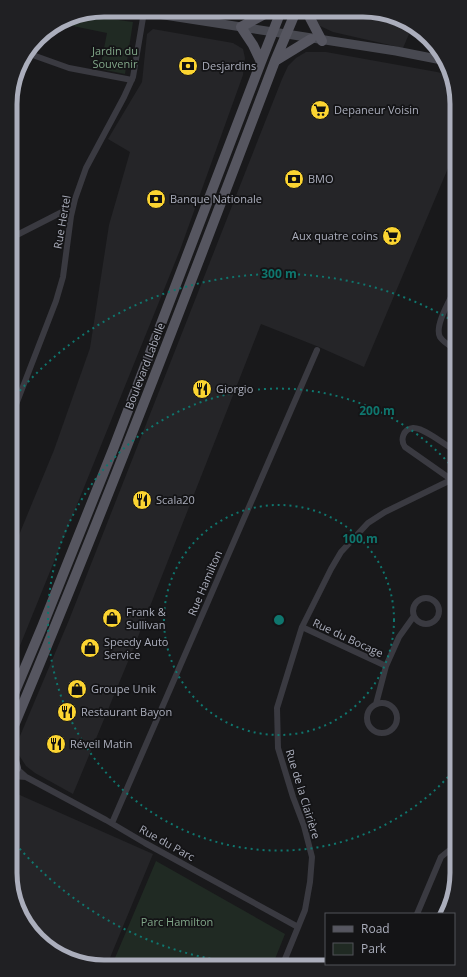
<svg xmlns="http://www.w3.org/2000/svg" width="467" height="977" font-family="'Open Sans',sans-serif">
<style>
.built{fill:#252528}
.green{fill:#202a23}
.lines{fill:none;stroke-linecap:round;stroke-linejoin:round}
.minor{stroke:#3a3a41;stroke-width:6}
.secondary{stroke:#484951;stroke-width:9}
.primary{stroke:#565660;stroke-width:10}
.ring{fill:none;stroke:#0f766e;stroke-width:2;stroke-dasharray:2 4}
.labels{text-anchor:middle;stroke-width:3.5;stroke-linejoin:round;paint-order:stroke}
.park-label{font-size:11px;fill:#81a789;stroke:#141416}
.poi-label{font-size:11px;fill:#abaebc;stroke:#141416;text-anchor:start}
.street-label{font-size:11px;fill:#abaebc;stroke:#141416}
.rim{fill:none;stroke:#abaebc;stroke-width:5}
.centre{fill:#0f766e;stroke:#141416;stroke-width:2}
.ring-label{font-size:12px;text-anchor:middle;font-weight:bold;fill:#0f766e;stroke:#141416;stroke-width:3.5;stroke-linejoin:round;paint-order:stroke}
</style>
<rect width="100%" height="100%" fill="#19191b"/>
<path class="built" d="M313 11 381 12 412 27 403 48 333 32 320 26 314 17Z
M153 29 233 43 243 49 245 58 243 75 180 250 13 663 12 552 54 450 90 348 109 225 130 152 108 139 142 82 147 34Z
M306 52H326L437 72 452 76 454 79V154L364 367 319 347 261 324 134 647 73 794 35 773 26 766 17 752 20 736 69 620 282 79 288 66 296 58Z
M13 792 153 854 107 965H86L42 944 13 898Z"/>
<path class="green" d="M81 15 133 22 125 74 100 69 107 33 58 23 68 17Z
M156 861 285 934 273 964 112 965Z"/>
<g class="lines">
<path class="minor" d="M27 53 69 68 132 80
M11 238 62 212 72 211
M455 289C450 300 434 326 440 337 443 342 450 346 455 349
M12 415 56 301 63 277 71 216 75 199 86 168 124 97 133 77 144 12
M452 480 405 447C400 440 403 429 413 428 423 427 447 446 455 451
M413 611a13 13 0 1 1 26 0a13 13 0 1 1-26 0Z
M302 627 386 666
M367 718a15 15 0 1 1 30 0a15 15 0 1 1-30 0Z
M376 704 386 666 399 637 414 616
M15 767 26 777 106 820 145 843 298 927
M13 776 26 777
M112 823 317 350
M417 914 441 857 457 844
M283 964 305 910 310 882 312 857 304 826 293 797 278 748 277 708 302 627 331 569 341 552 368 523 385 512 455 478"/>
<path class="secondary" d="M132 10 396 51 442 60"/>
<path class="primary" d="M308 11 310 18 322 41
M275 61 311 39
M261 62 253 45 241 27 270 11
M13 696 42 627 114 447 261 62 281 11
M13 728C105 508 190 285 275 61L296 11
M13 757 16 768"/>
</g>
<g class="ring">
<circle cx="279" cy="620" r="115"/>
<path d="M456 768A231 231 0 1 1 455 470"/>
<path d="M246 964A346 346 0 0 1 14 842M12 400A346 346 0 0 1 455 322"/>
</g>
<defs>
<g id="bank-disc" transform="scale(1)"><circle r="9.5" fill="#fbd431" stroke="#141416"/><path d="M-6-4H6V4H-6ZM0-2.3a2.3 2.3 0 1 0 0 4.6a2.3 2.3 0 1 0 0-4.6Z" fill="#111"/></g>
<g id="supermarket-disc" transform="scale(1)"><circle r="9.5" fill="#fbd431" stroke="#141416"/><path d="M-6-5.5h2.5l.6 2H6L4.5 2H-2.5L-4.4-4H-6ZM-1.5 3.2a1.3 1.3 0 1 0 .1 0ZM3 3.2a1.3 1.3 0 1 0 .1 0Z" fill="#111"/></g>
<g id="restaurant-disc" transform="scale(1)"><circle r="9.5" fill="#fbd431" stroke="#141416"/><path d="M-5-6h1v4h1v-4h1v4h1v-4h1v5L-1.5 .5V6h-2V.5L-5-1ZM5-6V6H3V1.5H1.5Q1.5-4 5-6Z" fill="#111"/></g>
<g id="shop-disc" transform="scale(1)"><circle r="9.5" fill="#fbd431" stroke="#141416"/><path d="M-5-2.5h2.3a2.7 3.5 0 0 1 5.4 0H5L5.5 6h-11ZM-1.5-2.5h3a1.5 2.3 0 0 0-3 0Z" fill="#111"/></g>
</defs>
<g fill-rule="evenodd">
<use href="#bank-disc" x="188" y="66"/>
<use href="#supermarket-disc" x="320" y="110"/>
<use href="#bank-disc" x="294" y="179"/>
<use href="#bank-disc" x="156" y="199"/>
<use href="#supermarket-disc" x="392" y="236"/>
<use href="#restaurant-disc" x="202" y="389"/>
<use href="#restaurant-disc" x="142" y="500"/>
<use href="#shop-disc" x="112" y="618"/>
<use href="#shop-disc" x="90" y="648"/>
<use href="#shop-disc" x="77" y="689"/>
<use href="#restaurant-disc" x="67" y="712"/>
<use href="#restaurant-disc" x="56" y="744"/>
</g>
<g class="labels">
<g class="park-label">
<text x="115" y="55">Jardin du<tspan x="115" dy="13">Souvenir</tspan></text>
<text x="177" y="926">Parc Hamilton</text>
</g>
<g class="poi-label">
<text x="202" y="70">Desjardins</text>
<text x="334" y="114">Depaneur Voisin</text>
<text x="308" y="183">BMO</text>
<text x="170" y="203">Banque Nationale</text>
<text x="378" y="240" text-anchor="end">Aux quatre coins</text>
<text x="216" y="393">Giorgio</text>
<text x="156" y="504">Scala20</text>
<text x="126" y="616">Frank &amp;<tspan x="126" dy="13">Sullivan</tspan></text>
<text x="104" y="646">Speedy Auto<tspan x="104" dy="13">Service</tspan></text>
<text x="91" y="693">Groupe Unik</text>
<text x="81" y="716">Restaurant Bayon</text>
<text x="70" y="748">Réveil Matin</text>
</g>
<g class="street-label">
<text transform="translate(62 222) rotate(-80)" y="4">Rue Hertel</text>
<text transform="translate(145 366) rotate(-69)" y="4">Boulevard Labelle</text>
<text transform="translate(205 583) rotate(-67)" y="4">Rue Hamilton</text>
<text transform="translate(348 638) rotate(25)" y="4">Rue du Bocage</text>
<text transform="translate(303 794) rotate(73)" y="4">Rue de la Clairière</text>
<text transform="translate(167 843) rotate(29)" y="4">Rue du Parc</text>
</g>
</g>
<path d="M0 0H467V977H0ZM104 17H363A87 87 0 0 1 450 104V873A87 87 0 0 1 363 960H104A87 87 0 0 1 17 873V104A87 87 0 0 1 104 17Z" fill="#202023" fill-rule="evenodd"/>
<path class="rim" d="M104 17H363A87 87 0 0 1 450 104V873A87 87 0 0 1 363 960H104A87 87 0 0 1 17 873V104A87 87 0 0 1 104 17Z"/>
<circle cx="279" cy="620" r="6" class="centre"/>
<g class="ring-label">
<text x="279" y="278">300 m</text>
<text x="377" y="415">200 m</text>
<text x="360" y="543">100 m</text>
</g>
<rect x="325" y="913" width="130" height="52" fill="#141416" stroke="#505258"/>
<rect x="333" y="926" width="20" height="6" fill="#565660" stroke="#505258"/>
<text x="361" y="933" font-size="12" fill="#abaebc">Road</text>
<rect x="333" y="943" width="20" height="12" fill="#202a23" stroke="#505258"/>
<text x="361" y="953" font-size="12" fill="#abaebc">Park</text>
</svg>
